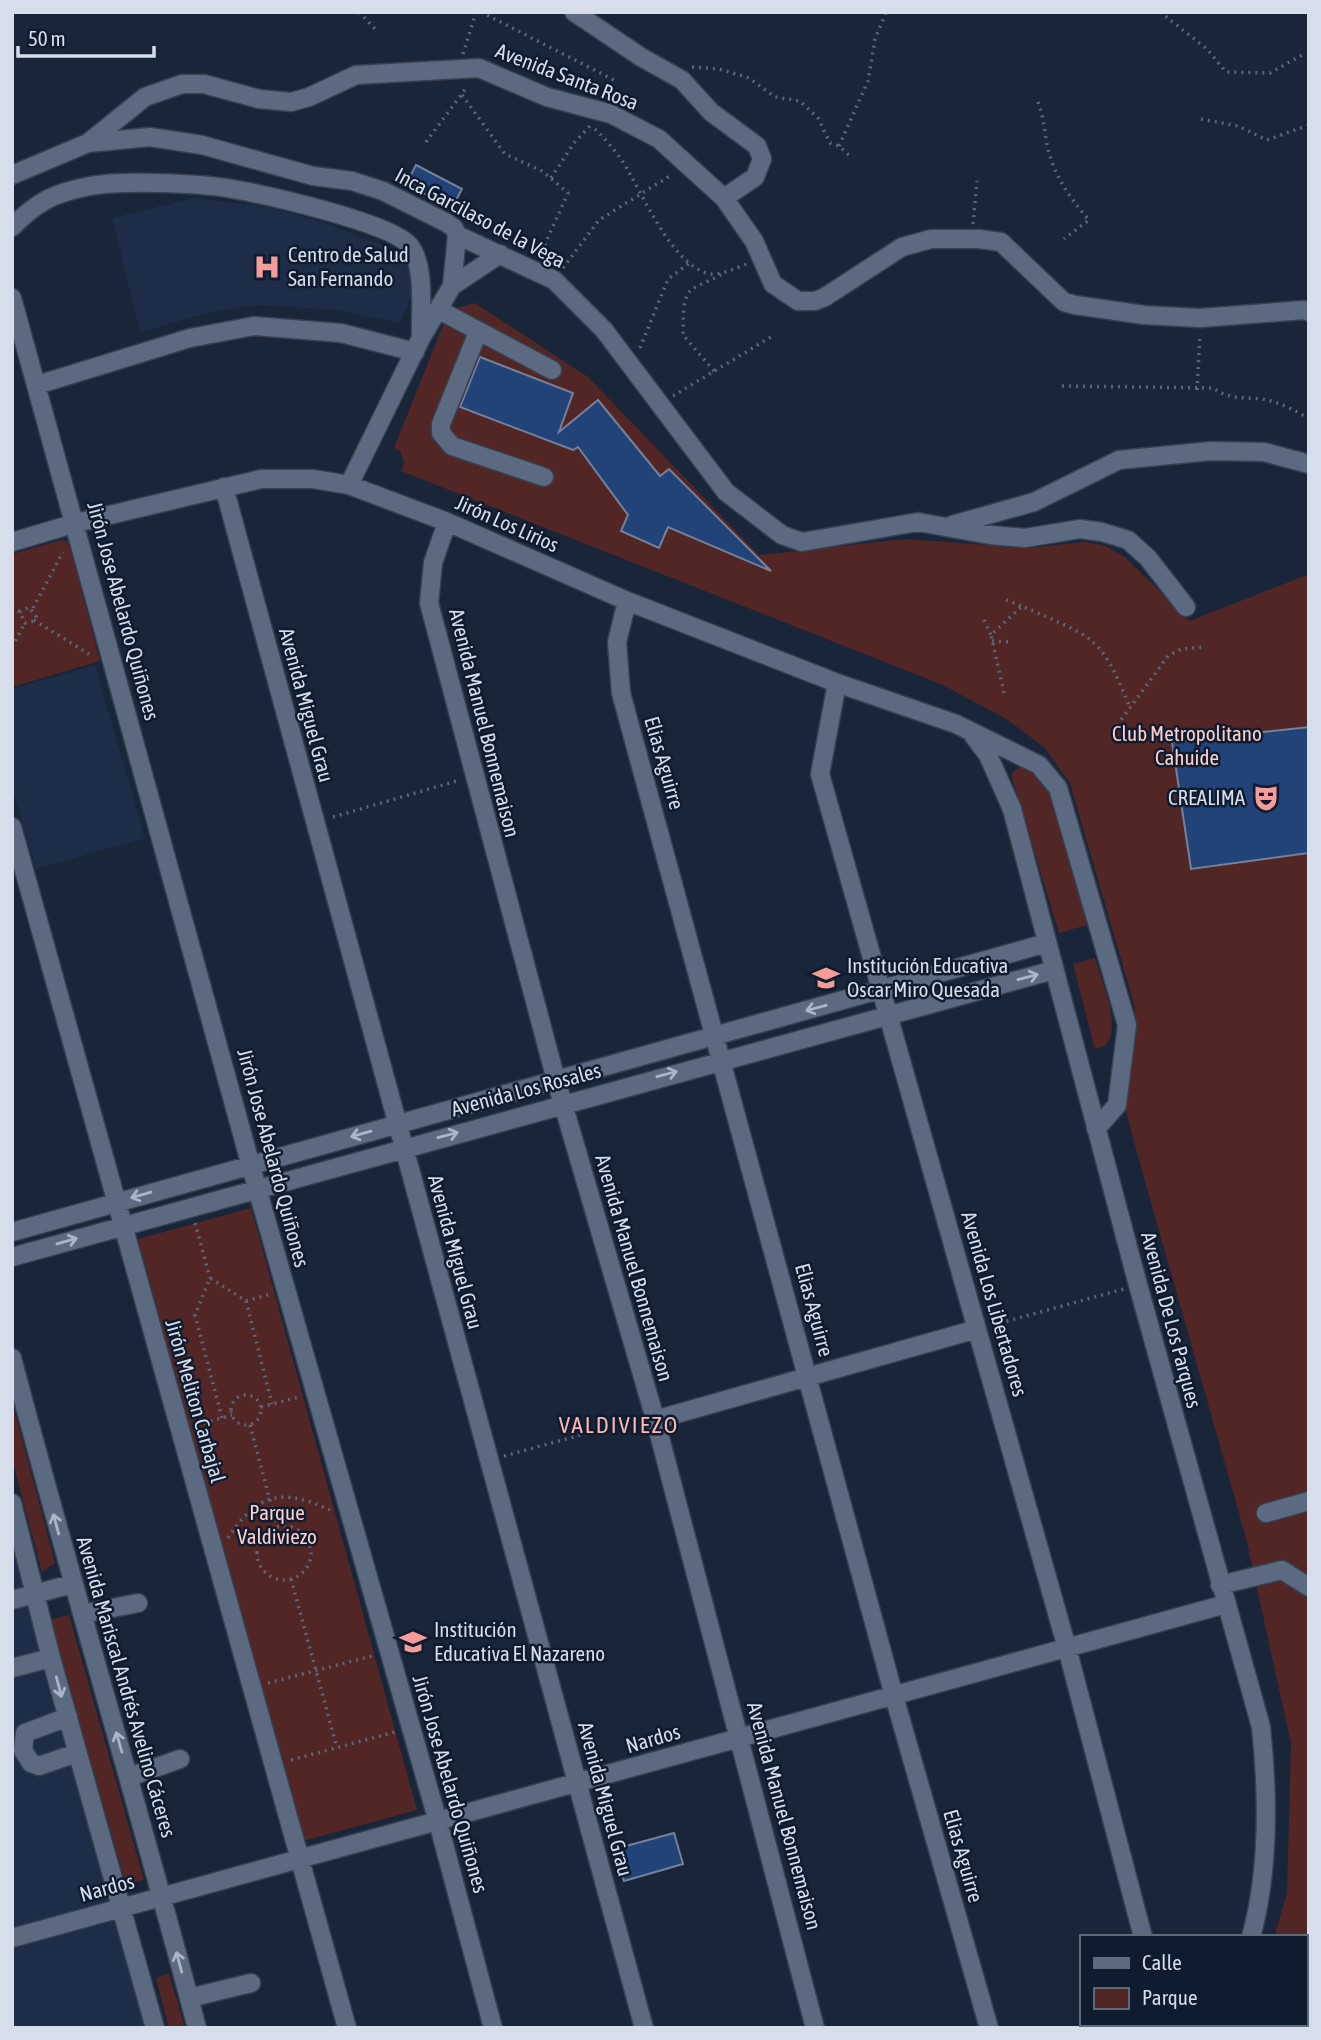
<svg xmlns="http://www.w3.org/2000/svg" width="1321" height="2040" font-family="'Asap Condensed',sans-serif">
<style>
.built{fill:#1d2d47}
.green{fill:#522625}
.building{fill:#214378;stroke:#73829a;stroke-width:2}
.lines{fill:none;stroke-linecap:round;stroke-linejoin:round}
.minor-casing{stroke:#364050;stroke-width:21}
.path{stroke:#5b6678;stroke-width:3.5;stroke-dasharray:2 5;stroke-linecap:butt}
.minor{stroke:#5b6a81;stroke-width:18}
.oneway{stroke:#abb5c7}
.labels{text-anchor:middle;stroke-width:5;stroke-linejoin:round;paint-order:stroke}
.street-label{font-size:21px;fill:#d6deec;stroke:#0f1b2e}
.poi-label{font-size:21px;fill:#d6deec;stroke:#0f1b2e;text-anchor:start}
.park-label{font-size:21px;fill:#fed0cd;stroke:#0f1b2e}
.neighbourhood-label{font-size:23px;letter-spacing:2px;fill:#fdb9b5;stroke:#0f1b2e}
</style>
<rect width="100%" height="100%" fill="#192539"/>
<path class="built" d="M193 198 268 207 328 224 390 248 409 261 414 290 400 323 337 310 262 305 215 311 140 332 112 218Z
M95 665 145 838 36 869 12 787V689Z
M12 1518 149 2028H12Z"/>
<path class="green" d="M475 303 588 377 759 555 905 539 1027 548 1085 542 1104 545 1125 557 1190 621 1309 574V2028H1246L1247 2024H1305V1937H1274L1287 1893 1291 1744 1246 1538 1134 1142C1131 1127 1124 1109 1124 1093 1123 1060 1138 1039 1134 1004L1070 783 1044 747 1006 719 943 685 401 471 404 462 400 451 394 448 449 310Z
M62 540 69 543 100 661 12 687V554Z
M1020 767 1037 774 1051 792 1091 924 1059 933 1011 774Z
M1095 958C1101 981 1123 1027 1105 1046L1095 1049 1073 964Z
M251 1208 417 1810 303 1841 138 1239Z
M12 1402 55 1563 42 1572 12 1459Z
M69 1615 144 1880 126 1884 50 1620Z
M169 1973 185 2028H169L156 1978Z"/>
<path class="building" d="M416 165 462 189 452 208 406 184Z
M480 357 573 393 559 432 598 400 660 476 669 469 771 571 668 527 659 548 621 531 628 515 578 447 573 450 460 407Z
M1309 727V853L1191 869 1172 742Z
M674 1833 683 1864 624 1881 615 1849Z"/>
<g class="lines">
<g class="minor-casing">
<path id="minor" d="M574 12 641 57 682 80 711 112 757 146 762 159 755 177 724 198
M88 143 145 97 182 84H204L259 99 291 102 309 97 356 75 479 68 547 97 611 114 659 139 724 198 754 241 773 284 798 301H815L825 297 902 247 931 239H979L1001 242 1064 302 1075 305 1144 315 1200 318 1304 310 1309 312
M12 175 88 143 150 137 202 145 313 176 352 181 383 191 447 223 454 228 457 235 554 280 604 330 726 492 782 535 802 542 918 522 990 535 1025 538 1080 529 1102 532 1128 540 1148 558 1186 607
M12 227C38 201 54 193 90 186 123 180 205 183 238 190 271 196 390 223 409 245 426 264 420 312 421 338
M452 286 500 254
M12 298 257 1188 438 1822 493 2028
M439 310 552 370
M478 332 441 424V433L452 446 544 477
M37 385 190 338 254 326 341 333 415 352
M349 485 421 338 452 286 457 235
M224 487 644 2028
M447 522 433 563 429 603 556 1080 654 1415 815 2028
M952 525 1034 502 1119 460 1211 451 1264 452 1309 464
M12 542 76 523 261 479H313L349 485 447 522 627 601 837 683 956 724 1039 765 1058 788 1127 1025 1117 1105 1096 1129
M627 601 617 642 621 693 894 1696 989 2028
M837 683 820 774 1067 1648 1143 1937
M973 735 988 755 1012 809 1138 1285 1261 1727C1268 1793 1269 1872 1251 1937
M12 827 347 2028
M12 1232 1047 943
M12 1257 1054 970
M12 1358C71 1582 138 1804 197 2028
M655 1420 977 1329
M12 1503 51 1658 155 2028
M1266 1513 1309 1501
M1220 1585 1282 1570 1309 1587
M12 1600 72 1584
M82 1614 138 1603
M12 1668 51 1658
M68 1717 25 1733 23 1750 31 1763 39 1766 77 1753
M129 1777 180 1759
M12 1938 1226 1604
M189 1998 251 1983
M1224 2028 1225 2024"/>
</g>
<path class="path" d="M359 12 375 29
M481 12 614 80
M1160 12 1207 49 1226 72 1270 73 1302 55
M463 54 476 12
M692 67 719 69 749 78 775 97 800 101 818 118 830 143 839 146 852 158
M462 95 505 154 542 171 568 193 540 255
M1038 102C1043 115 1044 126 1046 139 1051 171 1068 196 1089 220L1064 239
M1201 119 1238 126 1267 140 1309 125
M595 129C605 139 615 150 623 162 642 192 669 260 706 273 719 277 735 268 747 264
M426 142 467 87
M839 146 868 81 875 39 886 12
M551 178 574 143 590 126
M973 224 977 181
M563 268 599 220 673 174
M640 348 668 279 691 262
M714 371 683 335C684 323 681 299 691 290 697 285 713 280 722 274
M1062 386 1214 388C1228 400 1245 397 1262 399 1279 402 1295 410 1309 419
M1197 390 1200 334
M673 396 771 337
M1006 600 1022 606
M12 607 20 612 25 623 34 621 36 617 29 607 20 612
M33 608 63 552
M34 620 92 656
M984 620 991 635
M992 641 1009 642
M12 647 25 623
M1004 693 991 635 1022 606C1092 638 1100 632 1130 708
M1113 731 1168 656 1181 649 1206 647
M333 817 460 780
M195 1223 210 1278
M246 1301 271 1294
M993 1325 1124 1289
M231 1410a15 15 0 1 1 30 0a15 15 0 1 1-30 0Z
M261 1407 299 1397
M222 1418 195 1315 210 1278 246 1301 272 1404
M197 1425 232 1415
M250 1425 277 1527
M504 1456 639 1419
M257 1553a27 27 0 1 1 54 0a27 27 0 1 1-54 0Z
M228 1538C258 1492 282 1488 330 1510
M291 1579 337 1748
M268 1683 372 1656
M291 1760 395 1732"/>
<use href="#minor" class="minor"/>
</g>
<defs><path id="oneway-shaft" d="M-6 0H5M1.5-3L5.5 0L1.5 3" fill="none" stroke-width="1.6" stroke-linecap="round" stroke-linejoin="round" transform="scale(1.75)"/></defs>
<g class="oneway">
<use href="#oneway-shaft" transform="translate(1028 977) rotate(-15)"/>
<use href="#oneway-shaft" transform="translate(816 1008) rotate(165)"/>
<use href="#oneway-shaft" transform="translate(667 1074) rotate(-15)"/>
<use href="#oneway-shaft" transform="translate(361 1134) rotate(164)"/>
<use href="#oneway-shaft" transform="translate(448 1135) rotate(-15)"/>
<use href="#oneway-shaft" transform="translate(141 1195) rotate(164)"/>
<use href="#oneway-shaft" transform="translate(67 1241) rotate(-16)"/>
<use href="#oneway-shaft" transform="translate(56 1524) rotate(-105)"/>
<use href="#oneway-shaft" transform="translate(59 1687) rotate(75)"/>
<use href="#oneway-shaft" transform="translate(119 1742) rotate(-106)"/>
<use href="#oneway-shaft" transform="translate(179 1962) rotate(-105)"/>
</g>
<defs>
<g id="hospital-bare" transform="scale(2.1)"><path d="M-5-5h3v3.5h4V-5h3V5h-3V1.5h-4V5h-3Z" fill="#f59b98" stroke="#0f1b2e" stroke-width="2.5" paint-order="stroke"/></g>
<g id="theatre-bare" transform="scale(2.1)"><path d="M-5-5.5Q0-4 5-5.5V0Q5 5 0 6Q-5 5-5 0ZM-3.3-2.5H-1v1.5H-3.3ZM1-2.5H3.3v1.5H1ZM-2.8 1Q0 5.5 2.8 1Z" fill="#f59b98" stroke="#0f1b2e" stroke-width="2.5" paint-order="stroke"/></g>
<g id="school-bare" transform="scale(2.1)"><path d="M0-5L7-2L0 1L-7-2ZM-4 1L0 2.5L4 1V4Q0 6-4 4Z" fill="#f59b98" stroke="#0f1b2e" stroke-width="2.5" paint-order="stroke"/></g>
</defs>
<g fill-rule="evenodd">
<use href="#hospital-bare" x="267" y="267"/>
<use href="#theatre-bare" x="1266" y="798"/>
<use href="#school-bare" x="826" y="978"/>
<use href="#school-bare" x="413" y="1642"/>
</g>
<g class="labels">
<g class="street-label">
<text transform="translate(567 77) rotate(21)" y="7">Avenida Santa Rosa</text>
<text transform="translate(480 218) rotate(28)" y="7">Inca Garcilaso de la Vega</text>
<text transform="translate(507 524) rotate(24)" y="7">Jirón Los Lirios</text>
<text transform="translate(123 611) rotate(75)" y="7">Jirón Jose Abelardo Quiñones</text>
<text transform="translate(306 705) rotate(75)" y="7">Avenida Miguel Grau</text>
<text transform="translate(484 723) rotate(76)" y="7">Avenida Manuel Bonnemaison</text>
<text transform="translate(664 763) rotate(74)" y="7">Elias Aguirre</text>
<text transform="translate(526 1090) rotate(-15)" y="7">Avenida Los Rosales</text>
<text transform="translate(273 1158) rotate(75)" y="7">Jirón Jose Abelardo Quiñones</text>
<text transform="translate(455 1252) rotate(75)" y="7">Avenida Miguel Grau</text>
<text transform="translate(634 1268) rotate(74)" y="7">Avenida Manuel Bonnemaison</text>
<text transform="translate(994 1304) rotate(74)" y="7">Avenida Los Libertadores</text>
<text transform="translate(814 1310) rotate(75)" y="7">Elias Aguirre</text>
<text transform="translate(1171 1320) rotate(75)" y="7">Avenida De Los Parques</text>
<text transform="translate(195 1401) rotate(74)" y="7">Jirón Meliton Carbajal</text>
<text transform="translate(126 1687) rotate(74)" y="7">Avenida Mariscal Andrés Avelino Cáceres</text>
<text transform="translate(653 1739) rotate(-16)" y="7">Nardos</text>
<text transform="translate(450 1784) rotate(74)" y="7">Jirón Jose Abelardo Quiñones</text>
<text transform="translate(605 1799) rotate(75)" y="7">Avenida Miguel Grau</text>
<text transform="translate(784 1816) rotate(75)" y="7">Avenida Manuel Bonnemaison</text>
<text transform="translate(963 1856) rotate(74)" y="7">Elias Aguirre</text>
<text transform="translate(107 1888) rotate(-15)" y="7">Nardos</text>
</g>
<g class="poi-label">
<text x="288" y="262">Centro de Salud<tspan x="288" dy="24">San Fernando</tspan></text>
<text x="1245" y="805" text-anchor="end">CREALIMA</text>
<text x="847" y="973">Institución Educativa<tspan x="847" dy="24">Oscar Miro Quesada</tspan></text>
<text x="434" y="1637">Institución<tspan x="434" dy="24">Educativa El Nazareno</tspan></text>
</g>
<g class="park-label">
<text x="1187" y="741">Club Metropolitano<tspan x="1187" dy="24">Cahuide</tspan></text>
<text x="277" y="1520">Parque<tspan x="277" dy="24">Valdiviezo</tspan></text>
</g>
<g class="neighbourhood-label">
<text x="619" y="1433">VALDIVIEZO</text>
</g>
</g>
<rect width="1321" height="2040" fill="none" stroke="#d6deec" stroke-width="28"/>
<rect x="1080" y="1935" width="228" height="91" fill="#0f1b2e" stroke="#5f697a" stroke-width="2"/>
<rect x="1094" y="1958" width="35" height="10" fill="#5b6a81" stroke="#5f697a" stroke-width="2"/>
<text x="1142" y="1970" font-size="21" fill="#d6deec">Calle</text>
<rect x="1094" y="1988" width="35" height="21" fill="#522625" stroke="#5f697a" stroke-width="2"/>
<text x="1142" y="2005" font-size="21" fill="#d6deec">Parque</text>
<path d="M18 46v10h136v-10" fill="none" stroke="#d6deec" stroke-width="3.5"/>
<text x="28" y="46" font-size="21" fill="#d6deec" stroke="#0f1b2e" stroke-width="5" paint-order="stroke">50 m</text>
</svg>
